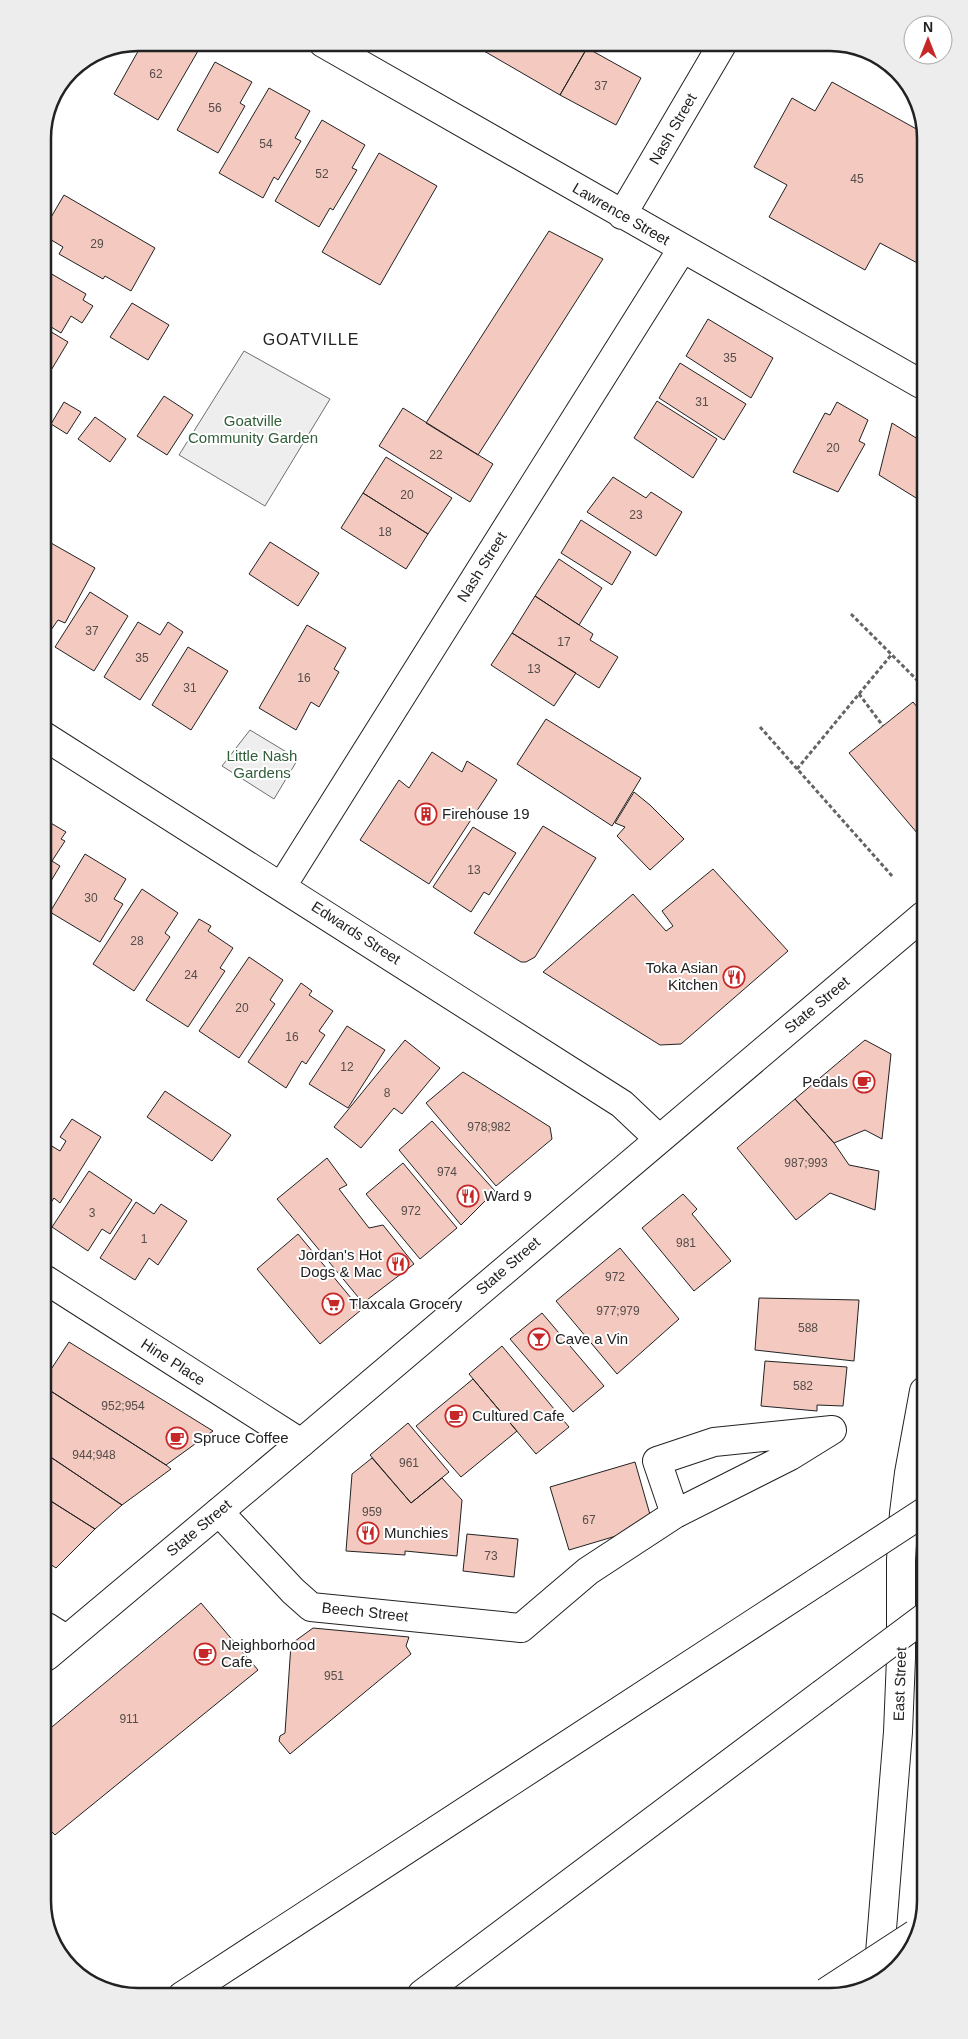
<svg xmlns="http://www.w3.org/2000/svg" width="968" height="2039" font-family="Arial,sans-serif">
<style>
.green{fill:#eee;stroke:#6f6f6f}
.building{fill:#f3c9c0;stroke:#222}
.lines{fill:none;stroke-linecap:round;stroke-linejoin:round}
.minor-casing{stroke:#222;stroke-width:30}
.major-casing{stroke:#222;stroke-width:30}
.highway-casing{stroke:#222;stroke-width:30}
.path{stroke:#646464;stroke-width:3;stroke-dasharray:4 2.5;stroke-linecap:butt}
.minor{stroke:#fff;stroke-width:28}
.major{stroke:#fff;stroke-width:28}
.highway{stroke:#fff;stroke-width:28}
.highway-bridge-casing{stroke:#222;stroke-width:30;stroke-linecap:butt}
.highway-bridge{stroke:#fff;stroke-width:28}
.labels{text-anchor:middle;stroke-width:4;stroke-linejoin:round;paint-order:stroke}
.number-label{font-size:12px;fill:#564c4a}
.street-label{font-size:15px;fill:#222;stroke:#fff}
.park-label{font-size:15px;fill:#2f5e38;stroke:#fff}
.poi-label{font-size:15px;fill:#222;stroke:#fff;text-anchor:start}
.neighbourhood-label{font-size:16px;letter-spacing:1px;fill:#222;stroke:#fff}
.rim{fill:none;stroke:#222;stroke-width:2.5}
</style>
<rect width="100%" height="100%" fill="#fff"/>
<path class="green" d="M244 351 330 399 265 506 179 455Z
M250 730 298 759 274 799 222 766Z"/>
<path class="building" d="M152 43H184L198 51 158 120 114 94 141 46 148 50Z
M488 43H578L587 48 560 95 484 51Z
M587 48 641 78 616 125 560 95Z
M215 62 252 82 240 103 245 106 218 153 177 130Z
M832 82 920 131 921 265 880 243 865 270 769 217 787 185 754 167 792 98 815 111Z
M269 88 310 111 295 138 301 141 278 180 274 177 263 198 219 173Z
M322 120 365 145 352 168 357 170 333 210 330 208 319 227 275 201Z
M379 153 437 186 380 285 322 252Z
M64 195 155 248 131 291 105 276 103 279 59 254 63 247 43 235V231Z
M549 231 603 259 478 455 426 423Z
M43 269 86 294 83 300 93 306 82 323 71 316 61 333 43 322Z
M132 303 169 325 148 360 110 337Z
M708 319 773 358 751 398 686 356Z
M43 327 68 342 47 377 43 375Z
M680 363 746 404 724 440 659 398Z
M164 396 193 415 167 455 137 436Z
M657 401 717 439 693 478 634 438Z
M64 402 81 412 67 434 51 424Z
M837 402 868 420 859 441 865 444 838 492 793 472 825 413 830 415Z
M403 408 493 464 470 502 379 446Z
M95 417 126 439 110 462 78 439Z
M892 423 921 441V501L879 475Z
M386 457 452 498 428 534 363 493Z
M613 477 646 498 651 492 682 512 656 556 587 512Z
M363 493 428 534 406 569 341 528Z
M581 520 631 552 612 585 561 553Z
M44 539 95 568 65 623 58 620 44 640Z
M270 542 319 573 298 606 249 574Z
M559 559 602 588 579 625 535 596Z
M90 592 128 616 94 671 55 647Z
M535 596 593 634 590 640 618 657 599 688 512 633Z
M138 622 160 635 168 622 183 632 140 700 104 677Z
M307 625 346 648 334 669 339 672 319 707 311 702 296 730 259 708Z
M512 633 576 673 554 706 491 665Z
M188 647 228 671 191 730 152 705Z
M913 702 922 713V830L918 834 849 753Z
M546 719 641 778 612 826 517 764Z
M432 752 462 772 467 761 497 780 429 884 360 840 399 780 409 788Z
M634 792 650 805 684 839 650 870 617 836 625 827 615 823Z
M49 822 66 832 61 839 65 841 52 861 60 866 45 891V827Z
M543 826 596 858 535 957 526 962H521L474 933Z
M473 827 516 853 489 895 484 892 471 912 433 887Z
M85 854 126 879 114 899 123 904 100 942 50 912Z
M713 869 788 951 681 1044 660 1045 543 972 633 894 666 931 673 926 662 911Z
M142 889 178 913 165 933 170 937 134 991 93 964Z
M199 919 211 926 208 931 233 948 220 968 225 971 188 1027 146 1000Z
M249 957 283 980 270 1000 275 1004 239 1058 199 1031Z
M301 983 312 991 309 995 333 1011 319 1031 325 1035 306 1064 302 1061 286 1088 248 1062Z
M347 1026 385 1050 348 1108 309 1084Z
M405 1040 440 1068 402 1114 394 1108 361 1148 334 1127Z
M865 1040 891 1054 882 1139 865 1130 834 1143 795 1099Z
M463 1072 550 1127 552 1139 496 1186 426 1103Z
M165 1091 231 1135 212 1161 147 1117Z
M795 1099 834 1143 849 1165 879 1171 875 1210 830 1193 796 1220 737 1148Z
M72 1119 101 1137 60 1203 54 1198 46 1210 45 1142 60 1151 66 1141 60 1137Z
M432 1121 495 1191 461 1225 399 1150Z
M327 1158 347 1185 339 1189 369 1228 383 1225 414 1264 363 1303 277 1199Z
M403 1163 457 1228 420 1259 366 1194Z
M89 1171 132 1200 110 1234 102 1229 88 1251 52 1227Z
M683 1194 697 1209 692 1214 731 1261 694 1291 642 1228Z
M136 1202 154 1214 161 1204 187 1221 158 1265 149 1258 135 1280 100 1258Z
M298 1234 361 1310 320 1344 257 1269Z
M620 1248 679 1319 617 1374 556 1301Z
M759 1298 859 1300 854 1361 755 1350Z
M542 1313 604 1386 573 1412 510 1339Z
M69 1342 213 1431 166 1465 46 1388V1377Z
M502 1346 569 1427 536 1454 469 1374Z
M765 1361 847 1367 843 1406 817 1405V1411L761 1406Z
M473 1379 517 1431 461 1477 416 1426Z
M46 1388 166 1465 171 1469 122 1505 46 1454Z
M408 1423 449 1472 411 1503 370 1455Z
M46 1454 122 1505 95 1529 46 1498Z
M372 1458 411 1503 442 1478 462 1500 457 1556 405 1551V1555L346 1551 352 1474Z
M635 1462 653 1525 569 1550 550 1487Z
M46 1498 95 1529 56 1568 47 1562Z
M467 1534 518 1539 514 1577 463 1571Z
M201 1603 258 1670 55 1835 47 1827V1731Z
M313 1628 409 1637 406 1646 411 1654 290 1754 279 1741 280 1736 285 1733 291 1644Z"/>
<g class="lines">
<g class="minor-casing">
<path id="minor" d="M323 43 921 384
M622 215 723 43
M44 736 622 1104 659 1139
M282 886 682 249
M46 1280 301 1443
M219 1512 293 1591 311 1607 521 1628 588 1571 675 1514 790 1456 832 1430 714 1442 657 1461 675 1514
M47 1627 66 1639"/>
</g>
<g class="major-casing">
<path id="major" d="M47 1656 301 1443 923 916
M878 1978 898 1732 901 1658V1560L904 1513 909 1473 924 1391"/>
</g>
<g class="highway-casing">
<path id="highway" d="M422 1994 822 1694
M182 1996 817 1582"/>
</g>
<path class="path" d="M851 614 922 685
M859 694 883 726
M760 727 893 877
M797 769 892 654"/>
<use href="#minor" class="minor"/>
<use href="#major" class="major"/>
<use href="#highway" class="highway"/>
<g class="highway-bridge-casing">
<path id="highway-bridge" d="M817 1582 924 1512
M822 1694 925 1617
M826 1992 915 1934"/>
</g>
<use href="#highway-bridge" class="highway-bridge"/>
</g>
<defs>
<g id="building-ring" transform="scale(1.125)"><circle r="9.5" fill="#fff" stroke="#c62828" stroke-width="1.5"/><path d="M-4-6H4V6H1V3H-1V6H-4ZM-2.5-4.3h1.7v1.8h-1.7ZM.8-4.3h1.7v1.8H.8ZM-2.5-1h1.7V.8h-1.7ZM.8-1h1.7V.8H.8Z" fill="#c62828"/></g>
<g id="restaurant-ring" transform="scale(1.125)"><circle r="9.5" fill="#fff" stroke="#c62828" stroke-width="1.5"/><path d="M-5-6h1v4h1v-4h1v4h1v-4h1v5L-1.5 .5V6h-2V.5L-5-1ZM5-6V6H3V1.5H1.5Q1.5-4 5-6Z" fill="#c62828"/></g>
<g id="cafe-ring" transform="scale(1.125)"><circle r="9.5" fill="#fff" stroke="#c62828" stroke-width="1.5"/><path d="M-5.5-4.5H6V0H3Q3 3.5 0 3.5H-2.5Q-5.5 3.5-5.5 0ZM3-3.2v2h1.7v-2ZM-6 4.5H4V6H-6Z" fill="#c62828"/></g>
<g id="supermarket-ring" transform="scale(1.125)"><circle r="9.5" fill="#fff" stroke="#c62828" stroke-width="1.5"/><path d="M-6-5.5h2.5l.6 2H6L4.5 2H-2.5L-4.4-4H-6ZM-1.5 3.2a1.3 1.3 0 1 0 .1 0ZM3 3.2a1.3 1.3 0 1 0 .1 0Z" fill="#c62828"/></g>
<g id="bar-ring" transform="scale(1.125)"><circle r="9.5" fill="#fff" stroke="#c62828" stroke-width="1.5"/><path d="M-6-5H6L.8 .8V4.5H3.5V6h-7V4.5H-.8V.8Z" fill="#c62828"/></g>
</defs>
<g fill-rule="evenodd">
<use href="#building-ring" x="426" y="814"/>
<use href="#restaurant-ring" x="734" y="977"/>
<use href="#cafe-ring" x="864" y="1082"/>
<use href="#restaurant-ring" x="468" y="1196"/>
<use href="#restaurant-ring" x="398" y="1264"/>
<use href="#supermarket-ring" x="333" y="1304"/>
<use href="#bar-ring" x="539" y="1339"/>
<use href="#cafe-ring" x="456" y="1416"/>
<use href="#cafe-ring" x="177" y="1438"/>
<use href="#restaurant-ring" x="368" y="1533"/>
<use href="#cafe-ring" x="205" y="1654"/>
</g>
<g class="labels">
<g class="number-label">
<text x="156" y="78">62</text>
<text x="601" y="90">37</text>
<text x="215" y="112">56</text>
<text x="266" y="148">54</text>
<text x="322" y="178">52</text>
<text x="857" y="183">45</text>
<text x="97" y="248">29</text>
<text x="730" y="362">35</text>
<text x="702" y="406">31</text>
<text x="833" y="452">20</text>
<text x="436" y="459">22</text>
<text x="407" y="499">20</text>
<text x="636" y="519">23</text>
<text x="385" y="536">18</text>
<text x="92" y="635">37</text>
<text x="564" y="646">17</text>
<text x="142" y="662">35</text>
<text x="534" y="673">13</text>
<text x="304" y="682">16</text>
<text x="190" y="692">31</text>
<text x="474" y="874">13</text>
<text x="91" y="902">30</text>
<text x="137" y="945">28</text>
<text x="191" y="979">24</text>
<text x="242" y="1012">20</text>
<text x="292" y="1041">16</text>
<text x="347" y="1071">12</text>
<text x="387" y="1097">8</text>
<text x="489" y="1131">978;982</text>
<text x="806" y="1167">987;993</text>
<text x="447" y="1176">974</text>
<text x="411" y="1215">972</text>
<text x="92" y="1217">3</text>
<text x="144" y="1243">1</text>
<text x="686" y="1247">981</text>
<text x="615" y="1281">972</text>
<text x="618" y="1315">977;979</text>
<text x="808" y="1332">588</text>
<text x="803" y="1390">582</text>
<text x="123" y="1410">952;954</text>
<text x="94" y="1459">944;948</text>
<text x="409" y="1467">961</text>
<text x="372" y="1516">959</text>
<text x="589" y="1524">67</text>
<text x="491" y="1560">73</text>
<text x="334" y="1680">951</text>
<text x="129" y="1723">911</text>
</g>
<g class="street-label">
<text transform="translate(673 129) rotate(-60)" y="5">Nash Street</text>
<text transform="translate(621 214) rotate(30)" y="5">Lawrence Street</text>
<text transform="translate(482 567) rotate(-58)" y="5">Nash Street</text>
<text transform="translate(356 933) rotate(33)" y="5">Edwards Street</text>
<text transform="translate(817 1005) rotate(-40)" y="5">State Street</text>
<text transform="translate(508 1266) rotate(-41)" y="5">State Street</text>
<text transform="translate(173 1362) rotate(33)" y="5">Hine Place</text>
<text transform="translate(199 1528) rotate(-40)" y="5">State Street</text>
<text transform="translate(365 1612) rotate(6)" y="5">Beech Street</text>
<text transform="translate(900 1684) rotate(-88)" y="5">East Street</text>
</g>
<g class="park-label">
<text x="253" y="426">Goatville<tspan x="253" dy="17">Community Garden</tspan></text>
<text x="262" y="761">Little Nash<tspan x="262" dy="17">Gardens</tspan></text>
</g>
<g class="poi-label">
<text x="442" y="819">Firehouse 19</text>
<text x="718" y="973" text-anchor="end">Toka Asian<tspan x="718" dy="17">Kitchen</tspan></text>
<text x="848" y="1087" text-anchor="end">Pedals</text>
<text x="484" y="1201">Ward 9</text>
<text x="382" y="1260" text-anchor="end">Jordan's Hot<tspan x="382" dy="17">Dogs &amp; Mac</tspan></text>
<text x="349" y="1309">Tlaxcala Grocery</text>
<text x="555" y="1344">Cave a Vin</text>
<text x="472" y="1421">Cultured Cafe</text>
<text x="193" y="1443">Spruce Coffee</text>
<text x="384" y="1538">Munchies</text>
<text x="221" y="1650">Neighborhood<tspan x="221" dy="17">Cafe</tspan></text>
</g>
<g class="neighbourhood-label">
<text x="311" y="345">GOATVILLE</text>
</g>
</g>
<path d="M0 0H968V2039H0ZM138 51H830A87 87 0 0 1 917 138V1901A87 87 0 0 1 830 1988H138A87 87 0 0 1 51 1901V138A87 87 0 0 1 138 51Z" fill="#ededed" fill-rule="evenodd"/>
<path class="rim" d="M138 51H830A87 87 0 0 1 917 138V1901A87 87 0 0 1 830 1988H138A87 87 0 0 1 51 1901V138A87 87 0 0 1 138 51Z"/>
<g transform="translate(928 40)"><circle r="24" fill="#ffffff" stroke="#a7a7a7"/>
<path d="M0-4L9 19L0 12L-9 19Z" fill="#c62828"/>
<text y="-8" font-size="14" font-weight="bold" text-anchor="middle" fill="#222222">N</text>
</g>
</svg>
